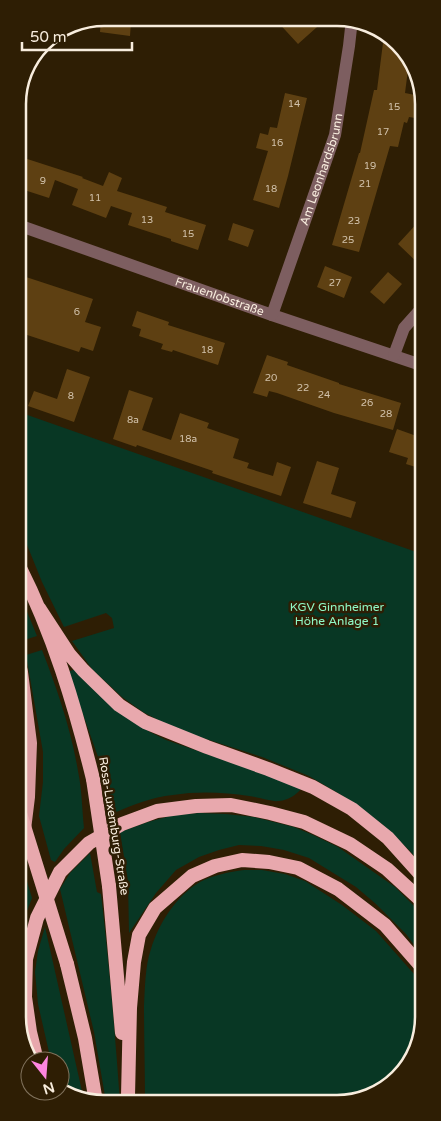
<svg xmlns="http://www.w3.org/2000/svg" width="441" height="1121" font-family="'Varela Round',sans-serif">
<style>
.green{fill:#083724}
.building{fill:#5e4012}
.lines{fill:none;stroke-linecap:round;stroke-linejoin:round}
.minor{stroke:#7d5e60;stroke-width:12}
.primary{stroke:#da9a9f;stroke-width:12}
.trunk{stroke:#e8a8ad;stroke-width:14}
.trunk-bridge{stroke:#e8a8ad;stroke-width:14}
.labels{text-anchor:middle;stroke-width:5;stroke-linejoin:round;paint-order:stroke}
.number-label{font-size:10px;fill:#d2c2ab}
.street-label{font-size:12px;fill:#f8edde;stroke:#2e1e04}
.park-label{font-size:12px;fill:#90f9c7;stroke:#2e1e04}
.rim{fill:none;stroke:#f8edde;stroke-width:2.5}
</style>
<rect width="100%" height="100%" fill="#2e1e04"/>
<path class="green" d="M19 412 422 554 423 866 410 851 382 824 343 796 309 776 262 757 175 729 143 712 122 697 92 669 72 641 114 628 112 618 106 613 64 627 42 582 19 525Z
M19 592 37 636 21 641 19 637Z
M42 650C57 689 71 729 78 771 82 790 82 809 84 828L64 849 55 862 51 860 39 816 43 782V752L26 655Z
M75 669 131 720 150 732 166 740 242 766 302 788C296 795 289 800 279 801 271 802 258 797 249 796 224 792 197 791 173 795 152 797 133 805 114 813L108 785 68 672Z
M199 813 226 814 254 817 294 827 313 835 338 847 395 887 423 915V957L406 934 376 904 356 887 309 858 284 850 261 846 239 845 219 850 199 857 176 870 156 893 129 933 128 881 120 832 148 822 174 815Z
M90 853 97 892 101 894C109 963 115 1032 120 1102H106L94 1032 60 889 70 873Z
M244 870H262L285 874 305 881 342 905 376 931 414 974 423 993V1022L405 1070 359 1101 145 1102C145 1070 144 1038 144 1006 145 988 145 966 151 949 159 923 176 896 200 882 213 875 229 872 244 870Z
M26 878 32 898 20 929V910Z
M45 927 84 1100 60 1088V1061H51L38 1004 35 972 38 951Z"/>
<path class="building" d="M101 18H128V21L131 22 130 36 100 32Z
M275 19H326L298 44Z
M384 35 398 43 409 62 405 93 420 96 415 118 409 117 407 123 404 122 398 147 390 146 359 252 332 245 359 153H360L374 90H377Z
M285 93 307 98 288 176 279 208 253 200 268 151 256 148 260 133 268 135 270 127 277 128Z
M18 156 83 177 82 178 103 186 109 172 122 178 117 191 167 207 165 212 206 225 198 250 171 241V239L128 225 132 213 111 206 106 218 72 205 78 189 55 180 49 198 18 188Z
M421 219V266L398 244Z
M233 223 254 230 248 247 228 240Z
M325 266 352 277 344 298 317 287Z
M388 272 402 284 384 304 370 292Z
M26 277 93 299 85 322 101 327 93 351 81 347 79 352 18 332V303Z
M137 311 169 322 168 325 225 343 218 365 173 350 172 352 161 349 163 344 139 336 141 329 132 326Z
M267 355 288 362 287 365 339 383V384L401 403 393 430 334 413 277 393 269 391 267 397 253 393Z
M67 369 90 377 74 422 28 406 34 391 57 399Z
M129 390 153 398 142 430 171 440 180 413 209 423 207 428 239 439 233 458 249 463 247 468 273 476 277 462 291 467 281 496 212 473 213 471 137 445 136 447 113 439Z
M397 429 422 438V469L406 464 408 458 389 452Z
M317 461 339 468 331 494 356 502 351 518 303 503Z"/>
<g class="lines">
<g class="minor">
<path id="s1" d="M18 225 272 315 421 365"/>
<path id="s2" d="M272 315 335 135 349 46 352 19"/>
<path d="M394 355 404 328 421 309"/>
</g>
<path class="primary" d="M19 660 22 672 31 743 29 797 20 870"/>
<path class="trunk" d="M19 566C53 633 75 706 93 779
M39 608 69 654 83 670 119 705 145 722 207 747 268 769 313 787 352 809 388 838 423 877
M109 886 122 1033
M67 964 85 1038 96 1102
M37 1061 30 1032 25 997 26 959 37 918 60 872 89 843 122 824 157 811 196 806 231 805 270 813 304 822 350 844 387 869 423 902
M128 1096 130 1008 134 962 139 935 155 908 192 876 215 866 242 860 269 862 298 868 338 889 385 925 420 965 423 971"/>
<path class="trunk-bridge" d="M93 779 109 886
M20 813 67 964"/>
</g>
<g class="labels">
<g class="number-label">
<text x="294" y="107">14</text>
<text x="394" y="110">15</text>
<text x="383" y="135">17</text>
<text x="277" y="146">16</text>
<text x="370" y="169">19</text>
<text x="43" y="184">9</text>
<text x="365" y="187">21</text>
<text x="271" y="192">18</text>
<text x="95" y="201">11</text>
<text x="147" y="223">13</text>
<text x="354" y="224">23</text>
<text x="188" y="237">15</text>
<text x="348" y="243">25</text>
<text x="335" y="286">27</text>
<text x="77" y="315">6</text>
<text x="207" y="353">18</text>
<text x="271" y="381">20</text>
<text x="303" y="391">22</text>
<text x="324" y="398">24</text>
<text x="71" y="399">8</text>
<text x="367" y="406">26</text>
<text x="386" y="417">28</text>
<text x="133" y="423">8a</text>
<text x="188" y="442">18a</text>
</g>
<g class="street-label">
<text dy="4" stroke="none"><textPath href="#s2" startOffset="154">Am Leonhardsbrunn</textPath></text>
<text dy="4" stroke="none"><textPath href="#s1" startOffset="214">Frauenlobstraße</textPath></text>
<text transform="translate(114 826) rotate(81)" y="4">Rosa-Luxemburg-Straße</text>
</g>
<g class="park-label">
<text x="337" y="611">KGV Ginnheimer<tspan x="337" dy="14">Höhe Anlage 1</tspan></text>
</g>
</g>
<path d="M0 0H441V1121H0ZM104 26H337A78 78 0 0 1 415 104V1017A78 78 0 0 1 337 1095H104A78 78 0 0 1 26 1017V104A78 78 0 0 1 104 26Z" fill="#2e1e04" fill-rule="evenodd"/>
<path class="rim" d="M104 26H337A78 78 0 0 1 415 104V1017A78 78 0 0 1 337 1095H104A78 78 0 0 1 26 1017V104A78 78 0 0 1 104 26Z"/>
<g transform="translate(45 1076) rotate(163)"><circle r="24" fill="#2e1e04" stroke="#7f715b"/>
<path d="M0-4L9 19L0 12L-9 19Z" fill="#fe85e0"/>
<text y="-8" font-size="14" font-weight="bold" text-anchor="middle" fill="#f8edde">N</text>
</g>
<path d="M22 42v8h110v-8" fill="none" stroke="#f8edde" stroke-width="2.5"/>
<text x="30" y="42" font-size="15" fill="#f8edde" stroke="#2e1e04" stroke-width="4" paint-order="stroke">50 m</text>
</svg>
